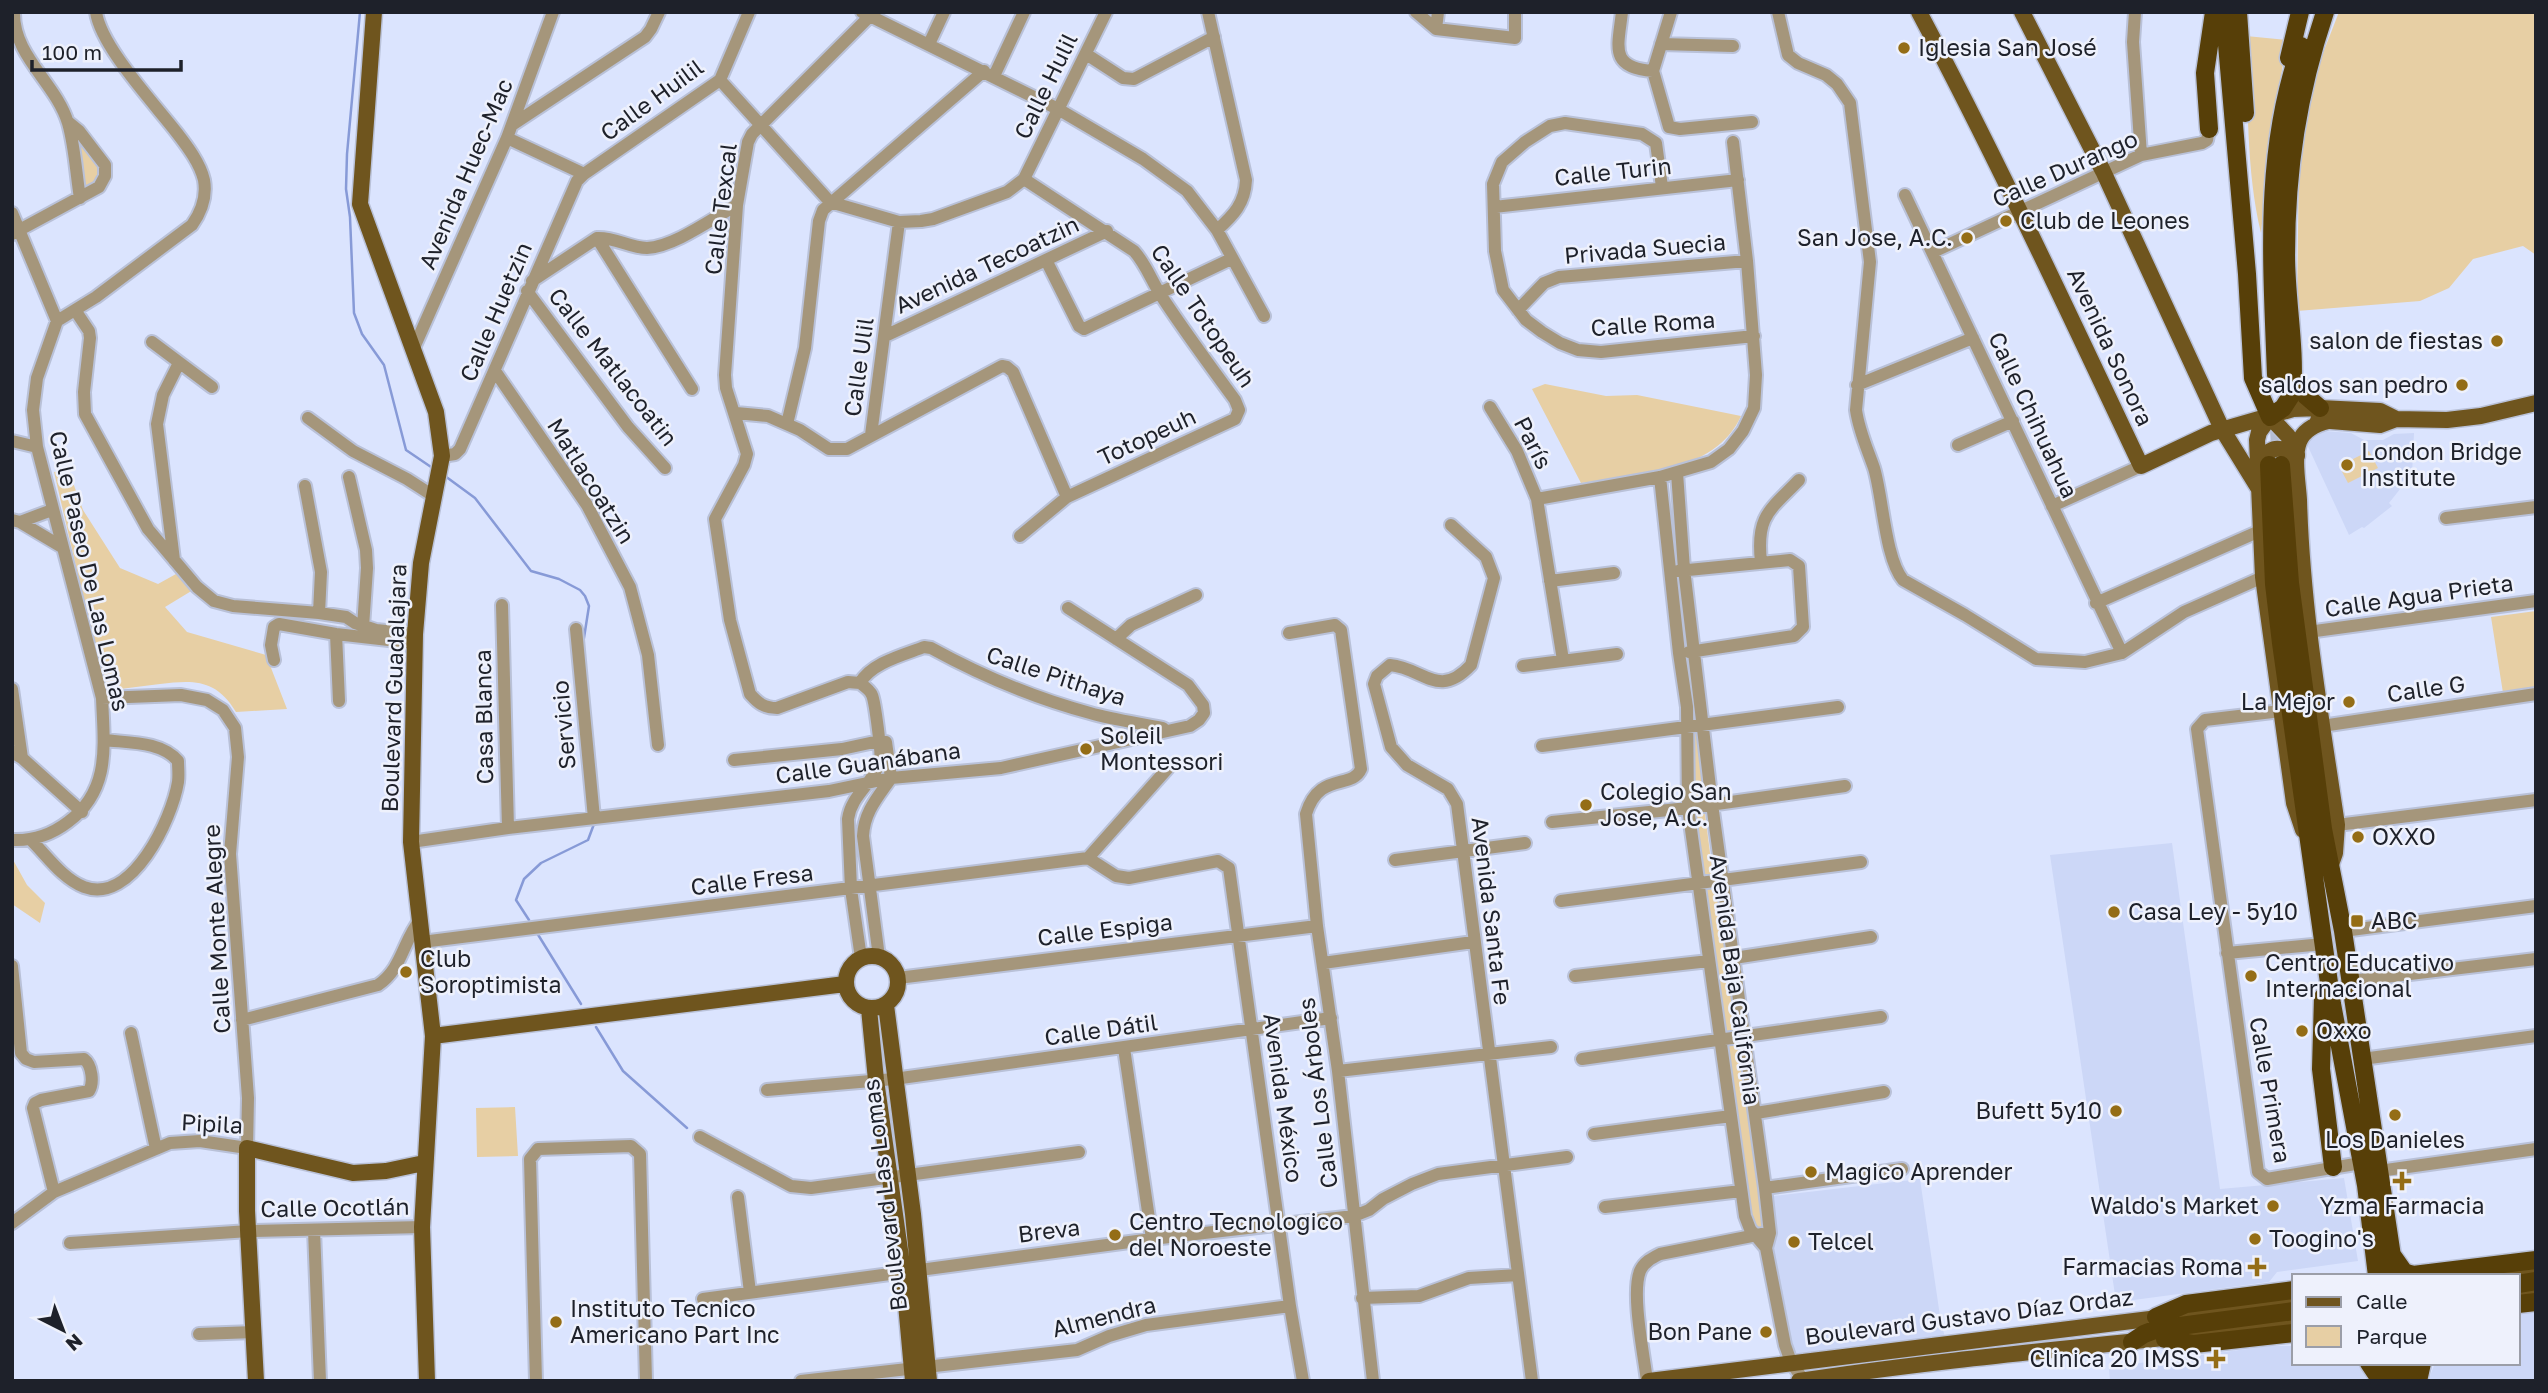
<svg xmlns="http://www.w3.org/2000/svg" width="2548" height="1393" font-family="'Golos Text',sans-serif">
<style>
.built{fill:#ccd7f7}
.green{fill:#e7cfa4}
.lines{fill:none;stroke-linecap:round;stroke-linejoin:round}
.stream{stroke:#879ad7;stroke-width:2.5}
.highway-tunnel{stroke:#b5bdd4;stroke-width:18;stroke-dasharray:18 9;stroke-linecap:butt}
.minor-casing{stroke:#b9c1d8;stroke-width:16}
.major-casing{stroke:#b9c1d8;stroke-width:19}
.highway-casing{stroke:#b9c1d8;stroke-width:21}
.minor{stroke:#a5967b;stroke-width:12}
.major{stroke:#6f551e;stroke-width:16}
.highway{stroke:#573f08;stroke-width:18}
.poi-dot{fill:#946d16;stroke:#eef1fc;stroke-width:2.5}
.labels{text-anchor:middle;stroke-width:5;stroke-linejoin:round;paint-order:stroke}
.poi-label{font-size:23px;fill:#1e212a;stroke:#eef1fc;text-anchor:start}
.street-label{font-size:23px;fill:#1e212a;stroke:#eef1fc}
</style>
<rect width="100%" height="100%" fill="#dbe4fe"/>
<path class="built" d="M2324 431 2351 433 2364 440H2383L2394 434 2414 433 2412 474 2389 503 2392 506 2364 528 2362 527 2349 535 2305 440Z
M2172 843 2220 1189 2344 1178 2358 1261 2277 1272 2269 1282 2126 1301 2115 1295 2050 855Z
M1920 1179 1941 1323 1947 1344 1787 1363 1764 1197Z
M2536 1308V1381H2428L2435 1363H2518V1310Z
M2270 1346H2294V1363H2360L2374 1381H2110L2109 1367Z"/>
<path class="green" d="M2339 12H2536V255L2523 246 2473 259 2449 288 2420 301 2297 311 2299 157 2316 71Z
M2246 36 2287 40 2271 136 2261 233C2246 171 2248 100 2246 36Z
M73 132 100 165 99 181 82 192Z
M1545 384 1606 396 1637 395 1741 416C1715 474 1634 474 1581 483L1532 389Z
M2369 451 2378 468 2348 483 2339 466Z
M68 469 83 510 120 568 158 584 176 574 193 590 165 607 187 632 266 655 287 709 236 712C216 679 194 680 160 684 141 686 123 689 105 691L54 472Z
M2536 611V689L2503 693 2491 617Z
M1700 731 1705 800 1691 802 1692 732Z
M1705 814 1713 876 1704 877 1696 815Z
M12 858 27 885 45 903 40 923 12 904Z
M1718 888 1736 1030 1725 1032 1707 889Z
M1739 1044 1763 1217V1228L1756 1229 1749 1217 1726 1046Z
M515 1107 518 1156 477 1157 476 1108Z"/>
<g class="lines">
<path class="stream" d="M360 12 347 154 346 189 350 217 354 313 362 334 384 365 406 450 434 469
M445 476 475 498 531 571 559 579 580 590 585 596 589 606 583 644
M529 920 516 900 524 879 541 863 588 840 594 824
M537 933 581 1004
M596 1027 623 1071 687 1128"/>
<path class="highway-tunnel" d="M2276 375 2281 465"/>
<g class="minor-casing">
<path id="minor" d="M14 12C13 56 56 83 68 123 75 147 76 174 80 198
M862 12 1058 109 1143 159 1187 191 1217 230 1264 316
M1208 12 1246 180C1245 203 1234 215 1217 230
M1416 12 1436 29 1515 38V12
M1622 12C1618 47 1609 68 1653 71
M1671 12 1653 71 1669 127 1680 129 1752 122
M1778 12 1788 55 1798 63 1826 75 1837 84 1850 103 1870 262 1856 410C1859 431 1867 448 1874 468 1883 498 1885 558 1903 580L1965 615 2036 659 2085 662 2122 653 2184 612 2263 577
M2135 12 2133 42 2141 155
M1436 29 1438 12
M929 44 944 12
M1661 44 1733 46
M1086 54 1123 78 1134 79 1214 37
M994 76 1024 12
M720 80 830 202 899 222 921 221 933 219 1007 192 1024 179 1106 12
M512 125 645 37 651 29 659 12
M507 138 584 174
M1662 187 1656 143 1642 134 1565 123 1550 126 1525 142 1502 162 1493 184 1495 251 1503 290 1526 320 1542 332 1560 343 1578 350 1601 352 1754 336
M1905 195 2122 653
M1494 207 1738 180
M12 213 57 321 37 378 33 410 37 447 102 698C104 746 111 790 68 822 51 835 33 841 12 840
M12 234 99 187 105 176V165L79 131 68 122
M597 238 692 389
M1933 252 2141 155 2202 143 2207 140 2209 129
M1046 260 1079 326 1084 329 1231 259
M532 281 597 238C615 237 630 248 647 248 674 247 713 218 737 205
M527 291 628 427 665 468
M75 310 89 331 90 338 84 392 85 414 148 529 197 587 214 601 233 606 319 613 346 617 355 623 376 630 415 634
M1518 310 1544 283 1559 277 1747 261
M57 321 96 297 192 225C202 211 207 197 204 180 200 163 187 146 177 133 154 103 101 47 96 12
M885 336 1107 231
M152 342 212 387
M413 350 507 138 553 12
M495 371 587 505 630 587 648 655 658 745
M1857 385 1973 338
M1490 407 1517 451 1537 499 1563 660
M736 413 768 416 800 430 829 449H847L1002 366 1007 367 1013 372 1067 497
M308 418 353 451 407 479 435 497
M787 424 805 348 819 221 823 210 984 71
M871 435 899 222
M12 441 37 447
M1958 445 2013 421
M442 456 455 454 460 449 577 181 584 174 720 80 749 12
M1677 473 1684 569 1712 804 1765 1188 1770 1233 1766 1248 1785 1345 1791 1362 1804 1381
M349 477 366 550 367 568 363 627
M1660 477 1679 653 1687 707 1688 808 1745 1216 1750 1229 1766 1248
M305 486 321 572 319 613
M1537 499 1660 477 1711 462 1729 449 1743 431 1754 408 1756 375 1747 261 1733 142
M2052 506 2141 466
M2446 518 2536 507
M12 520 20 522 62 547
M20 522 52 510
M1451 525 1486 557 1494 578 1471 665C1438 700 1424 668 1390 665L1377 676 1374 684 1391 747 1407 765 1448 789 1457 804 1532 1381
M1020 536 1067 497 1235 419 1239 410 1235 400C1210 366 1185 332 1162 297 1152 282 1146 264 1134 251L1024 179
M174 560 157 424 163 395 179 363
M1761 562C1756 516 1769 511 1799 480
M1678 571 1790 560 1799 566 1803 627 1794 636 1689 652
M1550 581 1614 573
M2096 603 2262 530
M502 605 508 828
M576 629 594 818
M2308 632 2536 601
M1289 633 1335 625 1341 630 1361 769C1352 790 1319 771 1306 814L1317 926 1338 1071 1373 1381
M336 634 339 701
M1116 639 1131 625 1196 595
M274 660 271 645 274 627 279 624 336 634 415 643
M1523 666 1617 654
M860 683C871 663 903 655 924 647L931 648C982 676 1034 698 1090 713 1114 720 1139 723 1163 728
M12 689 22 758
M2281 711 2205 720 2197 729 2258 1172 2267 1179 2361 1163
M2322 726 2536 694
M1542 746 1838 707
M12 752 22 758 82 812
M734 760 842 749 879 741
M1552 822 1688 808 1845 786
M2337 825 2536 800
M32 841C47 856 63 879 84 887 132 905 172 819 178 782 179 775 178 768 178 761 161 741 129 743 104 740
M411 842 508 828 829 791 891 778 1001 768 1190 726 1199 720 1204 713 1203 705 1188 685 1068 608
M1088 858 1116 876 1129 878 1218 861 1229 868 1290 1306 1303 1381
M1088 858 1168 768
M1395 860 1525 843
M1561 901 1861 862
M2343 931 2536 906
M422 942 1088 858
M2227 953 2323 944
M879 957 863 836C864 812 878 797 891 778L886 742
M861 958 851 889 848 819C851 795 874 783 880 761 882 755 875 702 872 695 870 690 864 686 860 683L848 682 777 708C764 708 758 703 750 694L730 620 715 519 744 465 747 454 726 388 725 375 737 205 748 142 752 134 870 16
M1734 958 1871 937
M1323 963 1473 942
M12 966 21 1053 26 1059 34 1062 84 1059C92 1065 94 1083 89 1091L41 1100 35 1103 33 1108 54 1192
M1575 976 1709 961
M898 978 1317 926
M2351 981 2536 959
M242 1020 378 985C402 969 403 941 420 920
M131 1033 156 1149
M1124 1048 1152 1239
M1582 1059 1881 1017
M2362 1059 2536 1036
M1338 1071 1551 1047
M767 1090 894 1079 1331 1018
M1756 1113 1884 1092
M1594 1134 1731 1116
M700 1137 791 1186 811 1188 1079 1152
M2379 1171 2536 1149
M1765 1188 1902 1169
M738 1197 750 1292
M1605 1207 1741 1191
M12 1223 54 1192 170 1143 200 1141 247 1148 248 1098 230 854 238 757 235 728 223 710 207 700 181 695 102 698
M314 1230 320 1381
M70 1243 249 1231 422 1227
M1362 1298 1419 1296 1469 1278 1518 1275
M703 1299 1152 1239 1354 1216 1369 1210 1383 1199 1412 1184 1438 1174 1567 1157
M199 1334 254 1332
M536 1381 530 1159 538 1149 631 1146 640 1154 646 1381
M801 1381 1077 1350 1109 1336 1146 1325 1290 1306
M1647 1381C1644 1355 1631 1294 1640 1271 1644 1262 1652 1258 1660 1254L1762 1234"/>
</g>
<g class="major-casing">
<path id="major" d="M374 12 360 204 436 412 442 456 421 563 415 634 411 842 433 1036 422 1227 427 1381
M1919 12C1998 161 2069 314 2141 466L2211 433 2293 409 2320 408 2380 411 2396 419
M2022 12 2103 171 2222 429 2259 489
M2270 417 2259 432 2257 440 2263 577 2294 803 2303 830
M2270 417 2288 436 2297 454
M2318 420 2380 425 2396 419 2447 420 2481 416 2536 403
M2328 421C2316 424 2304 429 2299 442 2293 458 2298 483 2299 500 2302 609 2321 717 2337 825L2335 853 2330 867
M2259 468C2268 446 2277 444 2297 456
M846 982a26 26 0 1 1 52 0a26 26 0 1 1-52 0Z
M886 1005 913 1214 929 1381
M869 1009 876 1080 903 1271 913 1381
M433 1036 845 984
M2486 1276 2536 1269
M2518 1294 2536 1292
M256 1381 247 1211V1148L353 1173 386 1171 424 1163
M1649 1381 2294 1301
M1799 1381C1963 1356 2129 1344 2294 1323"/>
</g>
<g class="highway-casing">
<path id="highway" d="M2227 12 2226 33 2247 274 2253 378 2270 417 2283 408 2292 394C2296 348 2286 301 2286 255 2286 169 2298 93 2325 12
M2238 12 2245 113
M2289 58 2300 12
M2209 129 2205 73 2214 12
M2276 375C2272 264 2263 152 2301 46
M2293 376 2306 396 2320 408
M2269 465 2274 584 2281 643 2332 1004 2366 1185 2377 1276
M2281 465 2290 583 2323 829 2343 931 2395 1276
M2323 997 2321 1069 2333 1167
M2392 1255 2404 1272 2413 1275 2536 1260
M2518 1284 2536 1281
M2518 1304 2536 1302
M2156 1317 2186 1304 2294 1290
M2165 1339 2194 1344 2294 1333
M2132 1342 2144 1334 2157 1329 2294 1311
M2369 1363 2381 1381
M2389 1363 2392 1381
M2406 1363 2409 1381
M2418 1381 2422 1363"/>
</g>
<use href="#minor" class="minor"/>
<use href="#major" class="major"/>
<use href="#highway" class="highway"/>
</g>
<g class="poi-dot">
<circle cx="1904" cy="48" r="7"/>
<circle cx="2006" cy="221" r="7"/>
<circle cx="1967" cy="238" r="7"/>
<circle cx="2497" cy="341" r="7"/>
<circle cx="2462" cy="385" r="7"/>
<circle cx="2347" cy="465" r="7"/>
<circle cx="2349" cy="702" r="7"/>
<circle cx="1086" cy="749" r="7"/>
<circle cx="1586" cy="805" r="7"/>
<circle cx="2358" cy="837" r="7"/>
<circle cx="2114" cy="912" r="7"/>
<rect x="2350" y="914" width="14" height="14" rx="3.5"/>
<circle cx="406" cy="972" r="7"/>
<circle cx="2251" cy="976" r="7"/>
<circle cx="2302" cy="1031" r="7"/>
<circle cx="2116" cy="1111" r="7"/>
<circle cx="2395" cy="1115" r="7"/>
<circle cx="1811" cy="1172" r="7"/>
<path d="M2398.5 1170.5h7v7h7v7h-7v7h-7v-7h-7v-7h7z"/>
<circle cx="2273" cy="1206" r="7"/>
<circle cx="1115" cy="1235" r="7"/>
<circle cx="2255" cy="1239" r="7"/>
<circle cx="1794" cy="1242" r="7"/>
<path d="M2253.5 1256.5h7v7h7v7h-7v7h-7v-7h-7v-7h7z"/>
<circle cx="556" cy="1322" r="7"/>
<circle cx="1766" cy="1332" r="7"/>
<path d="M2212.5 1348.5h7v7h7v7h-7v7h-7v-7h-7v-7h7z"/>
</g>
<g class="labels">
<g class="poi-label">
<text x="1918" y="56">Iglesia San José</text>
<text x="2020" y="229">Club de Leones</text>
<text x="1953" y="246" text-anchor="end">San Jose, A.C.</text>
<text x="2483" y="349" text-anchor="end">salon de fiestas</text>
<text x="2448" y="393" text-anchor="end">saldos san pedro</text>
<text x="2361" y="460">London Bridge<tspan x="2361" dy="26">Institute</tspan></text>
<text x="2335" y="710" text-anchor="end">La Mejor</text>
<text x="1100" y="744">Soleil<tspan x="1100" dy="26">Montessori</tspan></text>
<text x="1600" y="800">Colegio San<tspan x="1600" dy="26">Jose, A.C.</tspan></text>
<text x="2372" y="845">OXXO</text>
<text x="2128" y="920">Casa Ley - 5y10</text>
<text x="2371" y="929">ABC</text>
<text x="420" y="967">Club<tspan x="420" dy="26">Soroptimista</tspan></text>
<text x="2265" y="971">Centro Educativo<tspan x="2265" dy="26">Internacional</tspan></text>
<text x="2316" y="1039">Oxxo</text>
<text x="2102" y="1119" text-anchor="end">Bufett 5y10</text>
<text x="2395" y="1148" text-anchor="middle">Los Danieles</text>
<text x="1825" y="1180">Magico Aprender</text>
<text x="2259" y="1214" text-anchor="end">Waldo's Market</text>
<text x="2402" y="1214" text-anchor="middle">Yzma Farmacia</text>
<text x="1129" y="1230">Centro Tecnologico<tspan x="1129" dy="26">del Noroeste</tspan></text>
<text x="2269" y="1247">Toogino's</text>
<text x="1808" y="1250">Telcel</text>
<text x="2243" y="1275" text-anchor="end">Farmacias Roma</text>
<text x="570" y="1317">Instituto Tecnico<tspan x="570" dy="26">Americano Part Inc</tspan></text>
<text x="1752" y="1340" text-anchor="end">Bon Pane</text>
<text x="2200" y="1367" text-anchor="end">Clinica 20 IMSS</text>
</g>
<g class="street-label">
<text transform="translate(1046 86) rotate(-64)" y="8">Calle Hulil</text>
<text transform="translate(652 100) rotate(-36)" y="8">Calle Huilil</text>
<text transform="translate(2065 169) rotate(-24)" y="8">Calle Durango</text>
<text transform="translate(1613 172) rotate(-6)" y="8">Calle Turin</text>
<text transform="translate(466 174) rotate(-67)" y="8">Avenida Huec-Mac</text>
<text transform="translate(721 209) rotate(-83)" y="8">Calle Texcal</text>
<text transform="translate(1645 249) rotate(-5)" y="8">Privada Suecia</text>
<text transform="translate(987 265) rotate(-25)" y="8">Avenida Tecoatzin</text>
<text transform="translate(496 312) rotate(-67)" y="8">Calle Huetzin</text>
<text transform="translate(1203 316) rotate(56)" y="8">Calle Totopeuh</text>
<text transform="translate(1653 324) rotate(-4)" y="8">Calle Roma</text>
<text transform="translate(2110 347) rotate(65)" y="8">Avenida Sonora</text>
<text transform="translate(613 367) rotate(52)" y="8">Calle Matlacoatin</text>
<text transform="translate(859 367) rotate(-82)" y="8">Calle Ulil</text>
<text transform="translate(2033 415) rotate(65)" y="8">Calle Chihuahua</text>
<text transform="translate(1147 437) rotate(-25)" y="8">Totopeuh</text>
<text transform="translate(1533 443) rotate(63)" y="8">París</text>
<text transform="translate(591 481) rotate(58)" y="8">Matlacoatzin</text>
<text transform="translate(89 571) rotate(77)" y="8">Calle Paseo De Las Lomas</text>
<text transform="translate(2419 596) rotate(-8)" y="8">Calle Agua Prieta</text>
<text transform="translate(1056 676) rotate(18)" y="8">Calle Pithaya</text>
<text transform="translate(394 688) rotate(-88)" y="8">Boulevard Guadalajara</text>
<text transform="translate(2426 689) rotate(-8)" y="8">Calle G</text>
<text transform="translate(484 717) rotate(-91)" y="8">Casa Blanca</text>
<text transform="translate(564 725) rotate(-95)" y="8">Servicio</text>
<text transform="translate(868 763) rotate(-8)" y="8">Calle Guanábana</text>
<text transform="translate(752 880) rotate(-7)" y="8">Calle Fresa</text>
<text transform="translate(1491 911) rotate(83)" y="8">Avenida Santa Fe</text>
<text transform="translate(217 929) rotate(-93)" y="8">Calle Monte Alegre</text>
<text transform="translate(1105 930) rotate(-7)" y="8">Calle Espiga</text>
<text transform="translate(1735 980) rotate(82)" y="8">Avenida Baja California</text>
<text transform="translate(1101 1030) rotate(-8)" y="8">Calle Dátil</text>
<text transform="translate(2270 1090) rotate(80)" y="8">Calle Primera</text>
<text transform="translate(1318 1093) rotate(-97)" y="8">Calle Los Árboles</text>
<text transform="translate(1283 1098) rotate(82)" y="8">Avenida México</text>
<text transform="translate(212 1124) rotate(3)" y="8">Pipila</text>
<text transform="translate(885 1195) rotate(-97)" y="8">Boulevard Las Lomas</text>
<text transform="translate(335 1208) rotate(-1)" y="8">Calle Ocotlán</text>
<text transform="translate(1049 1231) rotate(-7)" y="8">Breva</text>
<text transform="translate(1104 1317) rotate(-14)" y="8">Almendra</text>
<text transform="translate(1969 1317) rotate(-7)" y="8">Boulevard Gustavo Díaz Ordaz</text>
</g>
</g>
<rect width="2548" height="1393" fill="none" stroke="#1e212a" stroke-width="28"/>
<rect x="2292" y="1274" width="228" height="91" fill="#eef1fc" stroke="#9b9ea8" stroke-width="2"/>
<rect x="2306" y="1297" width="35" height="10" fill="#6f551e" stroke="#9b9ea8" stroke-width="2"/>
<text x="2356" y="1309" font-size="21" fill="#1e212a">Calle</text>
<rect x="2306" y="1326" width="35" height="21" fill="#e7cfa4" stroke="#9b9ea8" stroke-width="2"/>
<text x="2356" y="1344" font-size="21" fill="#1e212a">Parque</text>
<g transform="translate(63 1330) rotate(138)" stroke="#eef1fc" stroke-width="5" paint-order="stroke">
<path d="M0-5L12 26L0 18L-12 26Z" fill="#1e212a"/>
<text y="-10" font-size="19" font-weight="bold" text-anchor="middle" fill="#1e212a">N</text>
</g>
<path d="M32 60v10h149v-10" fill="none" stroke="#1e212a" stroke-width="3.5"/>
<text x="42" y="60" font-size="21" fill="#1e212a" stroke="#eef1fc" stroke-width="5" paint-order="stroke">100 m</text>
</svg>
